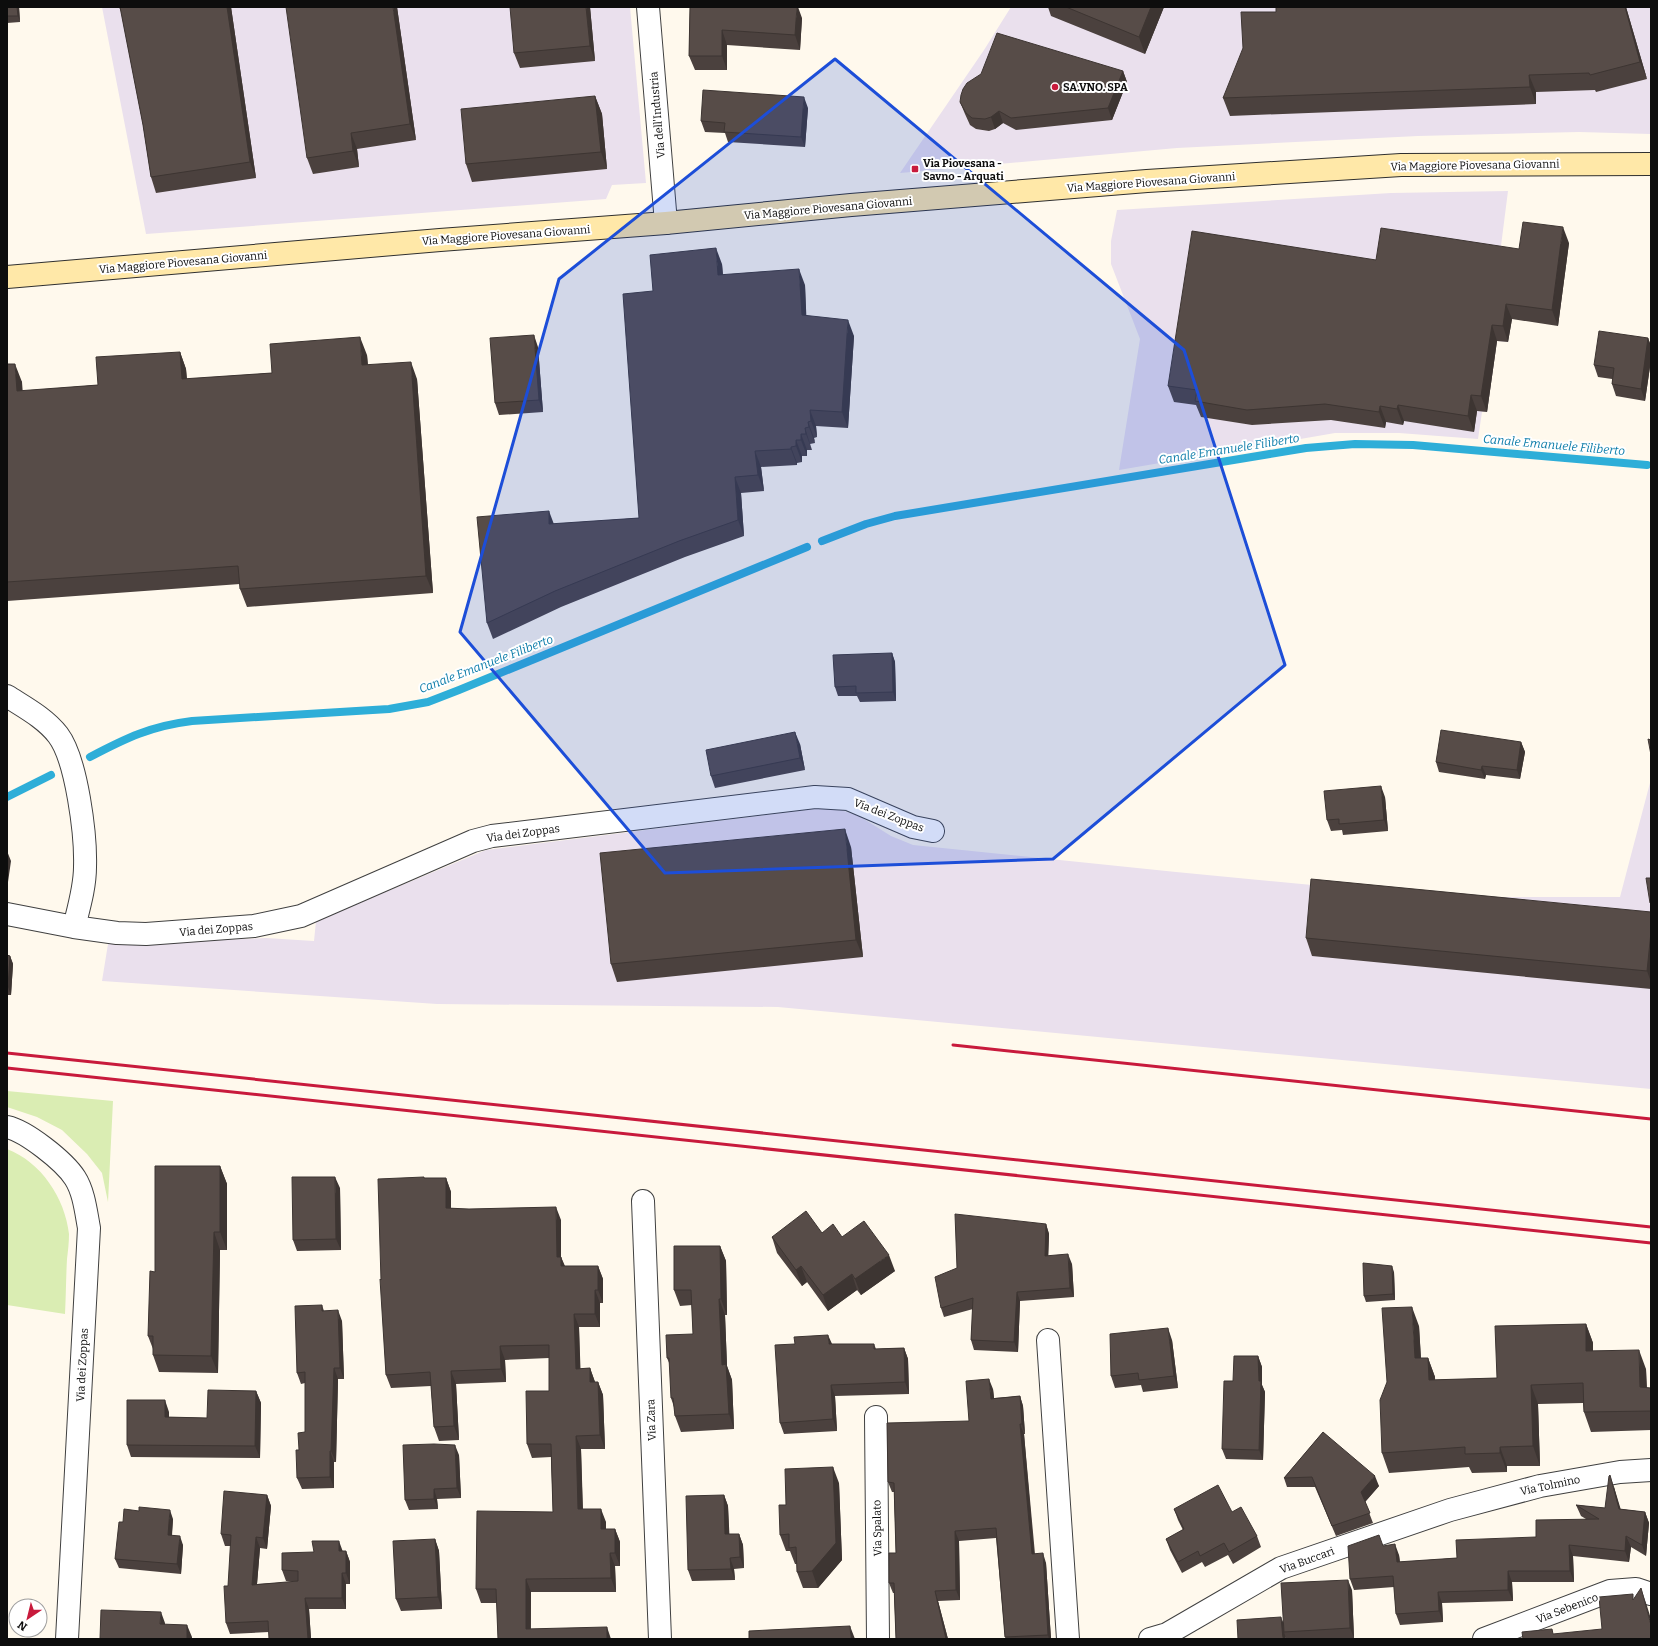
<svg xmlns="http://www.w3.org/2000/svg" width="1658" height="1646" font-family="Bitter,serif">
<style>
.industrial{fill:#eae0ed}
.green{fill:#daedb3}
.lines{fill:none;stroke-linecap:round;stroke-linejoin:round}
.stream{stroke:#2eaed8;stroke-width:8}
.street-casing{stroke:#404040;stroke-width:24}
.secondary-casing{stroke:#2f2f2f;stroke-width:24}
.street{stroke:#fff;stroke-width:22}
.secondary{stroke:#ffe8a8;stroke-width:22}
.rail{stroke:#c81a3c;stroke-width:3}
.wall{fill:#4b413e}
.shaded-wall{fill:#3d3532}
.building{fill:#574c48;stroke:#3d3532}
.marked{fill:#1d4ed8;fill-opacity:0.2;stroke:#1d4ed8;stroke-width:3;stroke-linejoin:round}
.poi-dot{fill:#c81a3c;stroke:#fff;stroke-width:1.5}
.labels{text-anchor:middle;stroke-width:4;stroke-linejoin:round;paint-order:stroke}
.poi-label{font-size:11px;font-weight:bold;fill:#0d0d0d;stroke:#fff;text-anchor:start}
.street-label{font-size:11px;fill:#0d0d0d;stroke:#fff}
.water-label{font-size:12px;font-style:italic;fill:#0c7ca9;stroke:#fff}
</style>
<rect width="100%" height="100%" fill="#fff9ed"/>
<path class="industrial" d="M102 7H630L646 183 612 185 606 199 146 234Z
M1011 7H1651V134L1579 132 1418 136 1177 148 900 173 984 50Z
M1508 191 1495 293 1503 321 1511 322 1508 342 1497 341 1487 412H1482L1478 439 1399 433H1335L1119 470 1140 339 1111 264V241L1117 210 1391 193Z
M1651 779V1089L778 1007 437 1004 102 981 108 944 266 938 314 941 316 921 486 850 822 808H835L859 816 891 836 913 845 1176 872 1439 897H1620Z"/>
<path class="green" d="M7 1091 113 1101 108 1202 102 1173 87 1154 62 1130 37 1117 7 1107Z
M7 1149C41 1162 65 1198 69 1234 69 1242 68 1251 67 1259 66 1277 66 1295 65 1314L7 1305Z"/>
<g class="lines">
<path class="stream" d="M822 541 866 524 895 516 1306 448 1355 444 1413 445 1647 465
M90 757C126 738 151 726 192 721L389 709 428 702 459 690 807 547
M7 797 51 775"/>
<g class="street-casing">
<path id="street" d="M648 7 666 223
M7 696C24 707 45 718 58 735 77 760 86 836 85 867 85 887 79 907 74 927
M7 914 74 927 117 933 146 934 254 926 301 916 473 841 492 836 815 797 848 799 913 827 933 831
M7 1127C26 1131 64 1161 75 1178 84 1192 86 1212 89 1228L67 1639
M643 1201 660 1639
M1048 1340 1068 1639
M876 1417 878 1639
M1150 1639 1167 1634 1281 1568 1450 1510 1540 1486 1620 1472 1651 1470
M1484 1639 1610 1591 1636 1589 1651 1594"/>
</g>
<g class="secondary-casing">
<path id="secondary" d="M7 277 440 240 666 223 851 205 1147 181 1401 165 1651 164"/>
</g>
<use href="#street" class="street"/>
<use href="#secondary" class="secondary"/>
<path class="rail" d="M953 1045 1651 1119
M7 1053 1651 1227
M7 1068 1651 1243"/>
</g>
<path class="wall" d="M7 7H19L20 22 7 23Z
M119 7H231L256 178 156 193 151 177 143 125 121 11Z
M397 7 416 140 357 149 359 167 313 174 307 158Z
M590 7 595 61 520 68 514 53Z
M690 7 802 18 800 50 727 45V70H695L689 56Z
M1048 7H1164L1145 54 1051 16Z
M1276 7H1626L1647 79 1596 92 1595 90 1536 92V104L1230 116 1223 98 1276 12Z
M1123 71 1127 82 1112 120 1016 130 1003 123 995 129 989 131 976 129 970 125 965 114 960 102Z
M595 96 602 114 607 169 472 182 466 164Z
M808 108 805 147 728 142 725 133 705 132 701 121Z
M1569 243 1558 326 1512 319 1508 342 1497 341 1487 412 1477 411 1474 432 1404 421 1403 425 1386 422 1385 428 1331 420 1252 425 1201 417 1196 405 1174 402 1168 386 1376 260 1519 249Z
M722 264 723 275 805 285 806 315 854 336 848 428 816 426 817 437 814 438 815 443 810 444 812 450H807V456H802V462L797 463V465L761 467 764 491 741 493 744 536 685 557 561 607 493 639 487 623 554 524 639 518 653 291Z
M1648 338 1651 346V360L1645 401 1616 396 1612 384V379L1598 377 1594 365Z
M538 347 543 412 499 415 495 403Z
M180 352 186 369 187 379 272 373 367 355 368 365 417 379 433 593 247 607 240 589V584L7 601V364L22 382V391L98 385Z
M892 653 895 662 896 701 860 702 857 696H838L835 687Z
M1521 742 1525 752 1520 779 1486 775 1485 779 1439 772 1436 762Z
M800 744 805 770 715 788 711 776Z
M1385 797 1388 831 1343 835 1342 830 1331 831 1327 820Z
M851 847 863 957 617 982 611 964Z
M1651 912V989L1312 956 1306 938Z
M7 955 10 956 13 964 11 995H7Z
M220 1166 227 1184V1250H220L218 1373 159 1372 153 1355V1349L148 1336 155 1272Z
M424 1178H446L451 1192V1208L561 1220V1257L565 1266H598L603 1279V1303H600V1327H579L580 1369 590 1368 595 1382H598L603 1395 605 1449H581L583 1509 606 1522V1529H615L620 1542V1566H615L616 1592H531V1629L498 1639 497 1603H481L476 1589 553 1512 551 1457 532 1458 527 1444 549 1391V1358L505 1360 506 1382 456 1384 459 1440 439 1441 434 1427 431 1386 391 1388 386 1375 381 1280Z
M340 1188 341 1250 297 1251 293 1240Z
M1046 1224 1049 1234 1048 1256 1072 1264 1074 1297 1020 1301 1018 1352 974 1350 971 1340 973 1309 944 1317 941 1308 957 1268Z
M822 1233 842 1237 895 1271 861 1295 857 1290 828 1311 807 1282 802 1286 777 1253 772 1237Z
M720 1246 726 1261 727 1315H725L727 1366 732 1380 734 1429 681 1432 675 1416 674 1407 671 1398 670 1365 667 1358 693 1334 692 1305 680 1306 674 1290Z
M1394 1272 1395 1300 1366 1302 1364 1296Z
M322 1305 324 1311 342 1321 344 1379H338L336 1462H334V1488L302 1489 297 1478 299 1450 305 1432V1383L301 1384 297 1373Z
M1586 1324 1593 1343V1351L1646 1369 1647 1388H1651V1430L1591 1432 1584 1412 1583 1403 1538 1404 1540 1466H1507V1472L1472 1473 1469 1467 1389 1473 1382 1453 1419 1326 1421 1358H1428L1435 1377V1380L1497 1378Z
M1172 1340 1178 1388 1143 1392 1141 1385 1115 1388 1111 1376Z
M832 1344H874L876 1349 904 1348 908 1359 909 1394 835 1396 837 1431 784 1434 780 1423Z
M1258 1356 1262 1367V1385L1265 1392 1263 1460 1226 1459 1222 1449 1233 1381Z
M993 1389 994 1398 1020 1396 1023 1406 1025 1434H1024L1035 1554 1046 1563 1051 1639H1006L1005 1637 996 1538 959 1541 960 1600 938 1601 948 1639H896L894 1593H893L889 1583 896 1553 894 1492H892L888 1482 969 1421Z
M256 1391 261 1403 260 1458 131 1457 127 1445 169 1412V1417L207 1418Z
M1323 1432 1379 1486 1365 1502 1373 1523 1336 1536 1315 1487H1287L1284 1478Z
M459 1455 461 1498 437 1499 438 1509 409 1510 405 1500Z
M839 1483 842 1560 818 1588H803L797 1572V1564H795L790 1551H786L780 1535 786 1505Z
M1614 1487 1620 1509 1645 1512 1649 1523 1646 1556 1631 1547 1629 1562 1573 1556 1574 1582H1512L1513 1601 1442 1603 1443 1622 1400 1625 1396 1614 1394 1587 1354 1590 1350 1579 1383 1546 1399 1555 1400 1562 1457 1558 1536 1537 1586 1519 1581 1516 1576 1505 1605 1508Z
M267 1495 271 1506 267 1549 260 1548 257 1584 297 1582 286 1581 282 1570 343 1551H346L350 1562V1584H346V1609H309L311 1639H269V1632L230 1634 226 1623 231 1546H225L221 1534Z
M724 1495 728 1506 729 1534H739L743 1545 744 1568 734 1569 735 1580 692 1581 688 1570Z
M1174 1509 1232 1512 1257 1536 1261 1547 1233 1564 1228 1555 1205 1567 1202 1562 1182 1573 1170 1550 1166 1539 1183 1530 1178 1520Z
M173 1519 172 1536 183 1545 181 1574 119 1568 115 1559 123 1522Z
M435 1539 439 1551 442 1609 401 1611 396 1599Z
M1352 1590 1354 1638 1340 1639H1287L1286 1638 1237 1620 1283 1623Z"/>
<path class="shaded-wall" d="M17 7H19L20 22 18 16Z
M227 7H231L256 178 250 162Z
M393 7H397L416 140 410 124Z
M586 7H590L595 61 590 46Z
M797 7H798L802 18 800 50 795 35Z
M1151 7H1164L1145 54 1139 37Z
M1625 7H1626L1647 79 1640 62Z
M722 30 727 45V70L722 56Z
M1123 71 1127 82 1112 120 1108 108Z
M1529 75 1536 92V104L1530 87Z
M595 96 602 114 607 169 601 152Z
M804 97 808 108 805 147 801 137Z
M999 111 1003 123 995 129 991 117Z
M351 133 357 149 359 167 353 151Z
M1563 227 1569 243 1558 326 1552 310Z
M716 248 722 264 724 291 718 275Z
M799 269 805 285 807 331 802 315Z
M1506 304 1512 319 1508 342 1503 326Z
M848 320 854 336 848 428 842 412Z
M1492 325 1497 341 1487 412 1481 396Z
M534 335 538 347 543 412 539 400Z
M360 337 367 355 369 383 362 365Z
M1648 338 1651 346V360L1645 401 1641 389Z
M180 352 186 369 188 397 182 379Z
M411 362 417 379 433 593 426 576Z
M15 364 22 382 24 409 17 391Z
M1471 395 1477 411 1474 432 1468 416Z
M1398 405 1404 421 1403 425 1397 409Z
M1380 406 1386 422 1385 428 1379 412Z
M810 410 816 426 817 437 811 421Z
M808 422 814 438 815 443 809 427Z
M805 428 810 444 812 450 806 434Z
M801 434 807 450V456L801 440Z
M796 440 802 456V462L796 446Z
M791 447 797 463V465L791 449Z
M755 451 761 467 764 491 758 475Z
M735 477 741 493 744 536 738 520Z
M549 511 555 527 549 524Z
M892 653 895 662 896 701 893 692Z
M795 732 800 744 805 770 800 758Z
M1521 742 1525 752 1520 779 1517 770Z
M1482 766 1486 775 1485 779 1481 770Z
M1381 786 1385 797 1388 831 1384 820Z
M845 829 851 847 863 957 856 940Z
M7 851 11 861 7 889Z
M1651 932V982L1647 971Z
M10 956 13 964 11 995 8 987Z
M220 1166 227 1184V1250L220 1232Z
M335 1177 340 1188 341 1250 336 1239Z
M446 1178 451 1192V1221L446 1208Z
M556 1207 561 1220V1257L566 1270V1279L557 1257Z
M1046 1224 1049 1234 1048 1266 1045 1256Z
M214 1232 220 1250 218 1373 211 1356Z
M720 1246 726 1261 727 1315 721 1299Z
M1068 1254 1072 1264 1074 1297 1070 1288Z
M889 1255 895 1271 861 1295 855 1279Z
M598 1266 603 1279V1303L598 1290Z
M801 1266 807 1282 802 1286 796 1270Z
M1392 1266 1394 1272 1395 1300 1393 1294Z
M852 1274 857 1290 828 1311 823 1295Z
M595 1290 600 1303V1327L595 1314Z
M1017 1292 1020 1301 1018 1352 1014 1342Z
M719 1299 725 1315 727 1366 732 1380 734 1429 729 1414 722 1365Z
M1412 1307 1419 1326 1422 1378 1415 1358Z
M338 1310 342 1321 344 1379 340 1368Z
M574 1314 579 1327 581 1383 576 1369Z
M1586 1324 1593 1343V1371L1586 1351Z
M1168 1328 1172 1340 1178 1388 1174 1376Z
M828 1335 833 1346 829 1344Z
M500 1346 505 1360 506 1382 501 1369Z
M904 1348 908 1359 909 1394 905 1382Z
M1639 1350 1646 1369 1647 1407 1640 1387Z
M1258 1356 1262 1367V1385L1265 1392 1263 1460 1259 1450V1381Z
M1428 1358 1435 1377 1436 1399 1429 1380Z
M334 1368 338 1379 336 1462 331 1451Z
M590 1368 595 1382H590Z
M451 1371 456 1384 459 1440 454 1426Z
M989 1379 993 1389 995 1408 991 1399Z
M598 1382 603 1395 605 1449 600 1435Z
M831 1385 835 1396 837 1431 833 1419Z
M1531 1385 1538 1404 1540 1466 1533 1446Z
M256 1391 261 1403 260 1458 255 1446Z
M1020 1396 1023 1406 1025 1434 1022 1424Z
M165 1400 169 1412V1429L165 1417Z
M1020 1424 1024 1434 1035 1564 1032 1554Z
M576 1436 581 1449 583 1523 578 1509Z
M455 1445 459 1455 461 1498 457 1488Z
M1500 1447 1507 1466V1472L1500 1453Z
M330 1451 334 1462V1488L330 1477Z
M833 1467 839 1483 842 1560 818 1588 812 1571Z
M1610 1475 1614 1487 1624 1520 1619 1509Z
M1375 1476 1379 1486 1365 1502 1361 1492Z
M434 1489 437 1499 438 1509 434 1499Z
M267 1495 271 1506 267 1549 263 1538Z
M724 1495 728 1506 730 1546 725 1534Z
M601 1509 606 1522V1542L601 1529Z
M170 1510 173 1519 171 1544 168 1535Z
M1645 1512 1649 1523 1646 1556 1642 1545Z
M615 1529 620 1542V1566L615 1553Z
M955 1531 959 1541 960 1600 956 1590Z
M739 1534 743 1545 744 1568 740 1557Z
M180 1536 183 1545 181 1574 177 1564Z
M1626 1536 1631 1547 1629 1562 1625 1551Z
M256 1537 260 1548 256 1596 252 1585Z
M435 1539 439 1551 442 1609 438 1597Z
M339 1541 343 1552 339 1551Z
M1395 1544 1399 1555 1401 1573 1397 1562Z
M1569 1545 1573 1556 1574 1582 1570 1571Z
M346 1551 350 1562V1584L346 1573Z
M610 1553 615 1566 616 1592 611 1578Z
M1043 1553 1046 1563 1051 1639H1049L1048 1635Z
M730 1558 734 1569 735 1580 731 1569Z
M1508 1571 1512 1582 1513 1601 1508 1590Z
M342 1573 346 1584V1609L342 1598Z
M526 1579 531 1592 530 1639 526 1629Z
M1348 1580 1352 1590 1354 1638 1350 1628Z
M1641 1588 1647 1606 1651 1619V1625Z
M935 1591 938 1601 948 1639H946Z
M1438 1592 1442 1603 1443 1622 1439 1611Z
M305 1598 309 1609 311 1639H308Z
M161 1612 165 1623V1636L160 1624Z
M1281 1617 1286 1629 1284 1632 1286 1639H1283Z
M187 1625 192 1637V1639H187Z
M850 1626 855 1639H851Z
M607 1627 611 1639H607Z"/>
<path class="building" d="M7 7H17L18 16H7Z
M120 7H227L250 162 151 177 143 125Z
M286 7H393L410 124 351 133 353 151 307 158Z
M510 7H586L590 46 514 53Z
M690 7H797L795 35 722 30V56H689Z
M1066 7H1151L1139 37Z
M1276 7H1625L1640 62 1590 75 1589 73 1529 75 1530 87 1223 98 1243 48 1241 12H1276Z
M997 33 1123 71 1108 108 1011 118 999 111 991 117 985 119 972 118 966 113 960 102 961 95 963 89 967 83 981 74Z
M703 90 804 97 801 137 724 132 725 123 701 121Z
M595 96 601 152 466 164 461 109Z
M1523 222 1563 227 1552 310 1506 304 1503 326 1492 325 1481 396 1471 395 1468 416 1398 405 1397 409 1380 406 1379 412 1325 404 1247 410 1195 401 1197 390 1168 386 1192 231 1376 260 1381 228 1519 249Z
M716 248 718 275 799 269 802 315 848 320 842 412 810 410 811 421 808 422 809 427 805 428 806 434H801V440H796V446L791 447V449L755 451 758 475 735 477 738 520 679 541 555 591 487 623 477 517 549 511V524L639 518 623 294 653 291 650 255Z
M1599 331 1648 338 1641 389 1612 384 1614 368 1594 365Z
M534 335 539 400 495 403 490 338Z
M360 337 362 365 411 362 426 576 240 589 238 566 7 582V364H15L17 391 98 385 96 357 180 352 182 379 272 373 270 344Z
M892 653 893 692 856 693V686L835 687 833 655Z
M1441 730 1521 742 1517 770 1482 766 1481 770 1436 762Z
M795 732 800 758 711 776 706 750Z
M1648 739 1651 740V755Z
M1381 786 1384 820 1339 824V819L1327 820 1324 791Z
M845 829 856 940 611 964 600 853Z
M1646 878H1651V903H1650Z
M1311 879 1651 912V932L1647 971 1306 938Z
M7 955 10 956 8 987H7Z
M155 1166H220V1232H214L211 1356 153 1355V1336H148L150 1271 155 1272Z
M292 1177H335L336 1239 293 1240Z
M424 1177V1178H446V1208L469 1209 556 1207 557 1257H561V1266H598V1290H595V1314H574L576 1369 590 1368V1382H598L600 1435 576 1436 578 1509H601V1529H615V1553H610L611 1578 526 1579V1629L607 1627V1639H498L496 1589H476L477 1511 553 1512 551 1444H527L526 1391H549V1345L500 1346 501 1369 451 1371 454 1426 434 1427 430 1372 386 1375 380 1279 381 1280 378 1179Z
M806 1211 822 1233 833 1224 842 1237 864 1221 889 1255 855 1279 852 1274 823 1295 801 1266 796 1270 772 1237Z
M955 1214 1046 1224 1045 1256 1068 1254 1070 1288 1017 1292 1014 1342 971 1340 973 1298 941 1308 935 1277 957 1268Z
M674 1246H720L721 1299H719L722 1365 726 1364 729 1414 675 1416 673 1398H671L669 1358H667L666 1335 693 1334 691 1290H674Z
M1363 1263 1392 1266 1393 1294 1364 1296Z
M322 1305V1311L338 1310 340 1368H334L331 1451H330V1477L297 1478 296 1450H299L298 1433 305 1432V1372L297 1373 295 1306Z
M1412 1307 1415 1358H1428L1429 1380 1497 1378 1495 1326 1586 1324V1351L1639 1350 1640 1387 1651 1388V1411L1584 1412 1583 1383 1531 1385 1533 1446 1500 1447V1453L1465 1454V1447L1382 1453 1380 1400 1387 1382 1382 1308Z
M1168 1328 1174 1376 1139 1380 1138 1373 1111 1376 1110 1334Z
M828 1335 829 1344H874V1349L904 1348 905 1382 831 1385 833 1419 780 1423 775 1345 795 1344 794 1337Z
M1234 1356H1258L1259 1381H1261L1259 1450 1222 1449 1224 1381H1233Z
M989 1379 991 1399 1020 1396 1022 1424H1020L1032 1554 1043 1553 1048 1635 1005 1637 996 1528 955 1531 956 1590 935 1591 946 1639H896L894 1583H889V1553H896L894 1483 888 1482 887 1423 969 1421 966 1381Z
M208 1390 256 1391 255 1446 127 1445V1400H165V1417L207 1418Z
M1323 1432 1375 1476 1361 1492 1370 1513 1332 1526 1312 1477 1284 1478Z
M434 1444 455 1445 457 1488 434 1489V1499L405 1500 403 1445Z
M833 1467 836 1543 812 1571 797 1572 796 1547 789 1548V1534L780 1535 779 1505H786L785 1469Z
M1610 1475 1619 1509 1645 1512 1642 1545 1626 1536 1625 1551 1569 1545 1570 1571H1508V1590L1438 1592 1439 1611 1396 1614 1393 1576 1350 1579 1348 1546 1379 1535 1383 1546 1395 1544 1397 1562 1457 1558 1456 1540 1536 1537V1520L1599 1519 1576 1505 1605 1508 1609 1476Z
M1218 1485 1232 1512 1241 1507 1257 1536 1229 1552 1224 1543 1200 1556 1198 1551 1178 1562 1166 1539 1184 1529 1174 1509Z
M224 1491 267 1495 263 1538 256 1537 252 1585 298 1581V1571L282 1570V1553L314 1552 312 1541H339V1551H346V1573H342V1598H305L308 1639H269L268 1621 226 1623 224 1586H228L231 1535 221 1534Z
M724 1495 725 1534H739L740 1557 730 1558 731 1569 688 1570 686 1496Z
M139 1507 170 1510 168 1535 180 1536 177 1564 115 1559 119 1522H123L124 1509 139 1511Z
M435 1539 438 1597 396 1599 393 1541Z
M1348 1580 1350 1628 1284 1632 1281 1583Z
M1641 1588 1651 1625V1639H1523L1522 1632 1552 1629 1553 1634 1602 1629 1599 1597 1633 1594V1600Z
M101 1610 161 1612 160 1624 187 1625V1639H100Z
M1281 1617 1283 1639H1238L1237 1620Z
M850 1626 851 1639H749V1631Z"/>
<path class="marked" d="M835 59 1184 350 1285 665 1053 859 665 873 460 632 559 279Z"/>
<g class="poi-dot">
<circle cx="1055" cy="87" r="4"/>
<rect x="911" y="165" width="8" height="8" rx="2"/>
</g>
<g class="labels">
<g class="poi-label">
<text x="1063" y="91">SA.VNO. SPA</text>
<text x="923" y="167">Via Piovesana -<tspan x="923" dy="13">Savno - Arquati</tspan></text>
</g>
<g class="street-label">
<text transform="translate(657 115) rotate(-95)" y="4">Via dell'Industria</text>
<text transform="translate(1475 165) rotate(-1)" y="4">Via Maggiore Piovesana Giovanni</text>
<text transform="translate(1151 182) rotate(-4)" y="4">Via Maggiore Piovesana Giovanni</text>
<text transform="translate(828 208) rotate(-5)" y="4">Via Maggiore Piovesana Giovanni</text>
<text transform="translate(506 235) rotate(-4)" y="4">Via Maggiore Piovesana Giovanni</text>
<text transform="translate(183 262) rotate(-5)" y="4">Via Maggiore Piovesana Giovanni</text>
<text transform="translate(889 815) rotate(21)" y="4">Via dei Zoppas</text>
<text transform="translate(523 833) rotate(-8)" y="4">Via dei Zoppas</text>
<text transform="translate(216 929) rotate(-5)" y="4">Via dei Zoppas</text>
<text transform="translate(82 1365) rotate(-87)" y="4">Via dei Zoppas</text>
<text transform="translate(651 1420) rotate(-92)" y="4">Via Zara</text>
<text transform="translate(1550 1485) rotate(-12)" y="4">Via Tolmino</text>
<text transform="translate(877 1528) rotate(-91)" y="4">Via Spalato</text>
<text transform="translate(1307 1560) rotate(-20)" y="4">Via Buccari</text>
<text transform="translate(1567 1608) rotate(-21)" y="4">Via Sebenico</text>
</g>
<g class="water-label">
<text transform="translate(1554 445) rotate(5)" y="4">Canale Emanuele Filiberto</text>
<text transform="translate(1229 449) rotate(-9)" y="4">Canale Emanuele Filiberto</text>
<text transform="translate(486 664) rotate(-21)" y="4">Canale Emanuele Filiberto</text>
</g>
</g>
<rect width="1658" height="1646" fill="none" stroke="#0d0d0d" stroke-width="16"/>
<g transform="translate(28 1618) rotate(215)"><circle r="19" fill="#ffffff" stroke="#9e9e9e"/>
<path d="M0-3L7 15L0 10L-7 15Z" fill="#c81a3c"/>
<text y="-6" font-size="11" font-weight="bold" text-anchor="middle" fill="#0d0d0d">N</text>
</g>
</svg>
